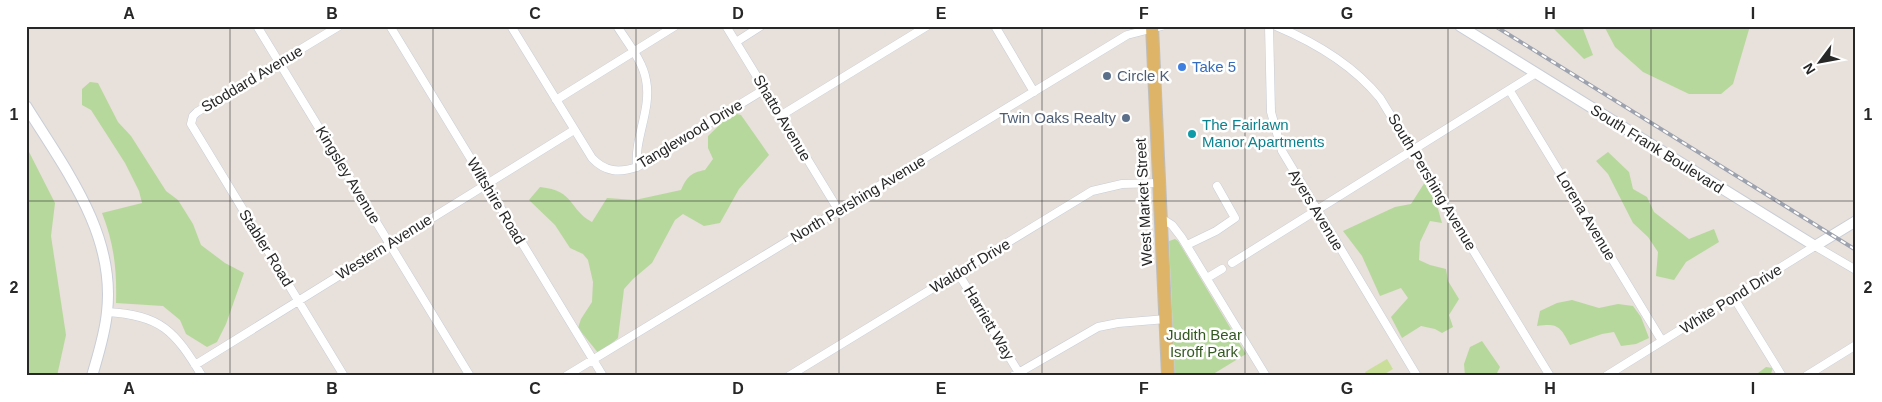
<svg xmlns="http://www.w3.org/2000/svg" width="1882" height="402" font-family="Arial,sans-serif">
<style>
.green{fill:#b7d89c}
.pitch{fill:#c9df99}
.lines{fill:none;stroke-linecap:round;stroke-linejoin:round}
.minor-casing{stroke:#c8cdd7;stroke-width:9}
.tertiary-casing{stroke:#c8cdd7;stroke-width:12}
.primary-casing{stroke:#bebebe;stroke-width:14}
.minor{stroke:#fff;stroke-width:8}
.tertiary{stroke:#fff;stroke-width:10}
.primary{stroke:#deb568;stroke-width:12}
.rail-casing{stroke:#9da2af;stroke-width:4}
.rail{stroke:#fff;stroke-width:2;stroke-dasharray:5.5;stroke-linecap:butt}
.grid{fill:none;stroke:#272727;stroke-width:1;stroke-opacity:0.55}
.shop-dot{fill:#3f7fe0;stroke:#fff;stroke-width:2}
.service-dot{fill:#5c6f8a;stroke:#fff;stroke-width:2}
.culture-dot{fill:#0f9aa8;stroke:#fff;stroke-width:2}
.labels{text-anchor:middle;stroke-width:5;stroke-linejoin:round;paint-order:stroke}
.shop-label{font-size:15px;fill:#366cbe;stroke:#fff;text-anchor:start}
.service-label{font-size:15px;fill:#4e5e75;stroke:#fff;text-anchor:start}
.street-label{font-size:15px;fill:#272727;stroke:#fff}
.culture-label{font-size:15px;fill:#0d838f;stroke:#fff;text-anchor:start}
.park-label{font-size:15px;fill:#335921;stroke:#fff}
.neatline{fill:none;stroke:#272727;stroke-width:2}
.grid-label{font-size:16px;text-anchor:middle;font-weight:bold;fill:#272727}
</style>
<rect width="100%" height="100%" fill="#e8e0da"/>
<path class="green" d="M1551 26H1582L1593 55 1584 59Z
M1604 26H1750L1733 84 1721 94H1689L1643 72 1615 47Z
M90 82 98 83 118 122 131 136 166 191 178 200 193 224 201 245 225 263 244 273 226 324 217 342 207 347 186 334 180 320 163 306 116 303C117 270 114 243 102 213L142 203 139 191 125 163 91 110 82 105V89Z
M732 113 741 115 769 155 739 189 720 223 704 226 683 214 675 220 652 263 633 279 624 289 618 338 599 354 578 328 581 319 592 302 593 282 588 260 583 254 570 248 555 225 529 200 540 187C576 191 568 209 592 222L607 198 635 200 681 190C687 177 690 173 705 170L713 159 708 148V136Z
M26 146 55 203 51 236 66 335 57 376H26Z
M1608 152 1629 172 1633 189 1647 197 1654 212 1689 239 1714 229 1719 242 1686 262 1674 280 1656 276 1658 252 1648 237 1633 223 1608 174 1596 161Z
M1425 182 1434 195 1442 223 1430 221 1420 242 1419 260 1430 265 1446 269 1448 281 1459 299 1449 315 1453 327 1442 333 1435 329 1421 326 1402 338 1391 317 1408 298 1401 288 1380 296 1362 256 1343 231 1395 207 1411 204Z
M1175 239 1178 241 1246 354 1210 376H1175L1169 241Z
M1572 300 1599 308 1618 304 1633 306 1641 317 1649 338 1636 344 1621 346 1614 332 1602 334 1570 345C1560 326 1558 323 1537 326L1540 311 1557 303Z
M1482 341 1500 367 1496 375 1465 376 1464 364 1470 347Z
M1766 367 1773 368 1770 376H1754Z"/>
<path class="pitch" d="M1387 359 1393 369 1381 376H1367L1365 372Z"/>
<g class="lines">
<g class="minor-casing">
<path id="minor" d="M257 26 470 376
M339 26 197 112 193 116 191 124 344 376
M390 26 603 376
M511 26 592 158C605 172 619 173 637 167L765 89
M617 26C627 42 643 61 646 80 652 109 634 138 637 167
M726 26 839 211
M995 26 1034 92
M1269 26 1271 112 1282 151 1417 376
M1276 26C1314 42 1354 66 1380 98L1550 376
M736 42 761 26
M1510 91 1662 341
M556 100 675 26
M780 116 927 26
M1161 218 1172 225 1182 238 1266 376
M1187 245 1216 231 1235 218 1217 186
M1232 263 1536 73
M958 273 1019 373
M1207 278 1222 269
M1734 298 1782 376
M107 312C161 315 175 331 202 376
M195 365 574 130
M566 376 1127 35 1162 26
M789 376 1092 191 1122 184 1159 183
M1013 376 1098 327 1118 323 1166 319
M1606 376 1815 246 1856 270
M1806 376 1856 345"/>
</g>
<g class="tertiary-casing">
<path id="tertiary" d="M1460 26 1815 246 1856 221
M26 106C65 169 116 234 107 312 105 334 98 355 92 376"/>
</g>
<g class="primary-casing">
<path id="primary" d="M1152 26 1168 376"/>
</g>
<use href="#minor" class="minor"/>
<use href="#tertiary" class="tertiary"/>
<use href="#primary" class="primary"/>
<g class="rail-casing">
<path id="rail" d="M1495 26 1856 250"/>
</g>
<use href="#rail" class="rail"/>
</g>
<path class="grid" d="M230 26V376M433 26V376M636 26V376M839 26V376M1042 26V376M1245 26V376M1448 26V376M1651 26V376M26 201H1856"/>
<circle class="shop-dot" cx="1182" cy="67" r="5"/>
<g class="service-dot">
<circle cx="1107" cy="76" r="5"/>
<circle cx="1126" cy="118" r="5"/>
</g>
<circle class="culture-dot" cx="1192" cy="134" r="5"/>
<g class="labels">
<g class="shop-label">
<text x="1192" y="72">Take 5</text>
</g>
<g class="service-label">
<text x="1117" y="81">Circle K</text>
<text x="1116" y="123" text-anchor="end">Twin Oaks Realty</text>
</g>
<g class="street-label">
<text transform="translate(252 79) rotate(-31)" y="5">Stoddard Avenue</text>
<text transform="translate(782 118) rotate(59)" y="5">Shatto Avenue</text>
<text transform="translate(690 134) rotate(-31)" y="5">Tanglewood Drive</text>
<text transform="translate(1657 149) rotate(32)" y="5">South Frank Boulevard</text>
<text transform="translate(348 175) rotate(59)" y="5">Kingsley Avenue</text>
<text transform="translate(1432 182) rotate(59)" y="5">South Pershing Avenue</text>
<text transform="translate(858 199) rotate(-31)" y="5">North Pershing Avenue</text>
<text transform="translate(496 201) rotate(59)" y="5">Wiltshire Road</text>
<text transform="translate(1144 202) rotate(-93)" y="5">West Market Street</text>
<text transform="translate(1316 210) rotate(59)" y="5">Ayers Avenue</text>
<text transform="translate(1586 216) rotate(59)" y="5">Lorena Avenue</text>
<text transform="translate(384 247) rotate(-32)" y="5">Western Avenue</text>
<text transform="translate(266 248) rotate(58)" y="5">Stabler Road</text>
<text transform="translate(970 266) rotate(-31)" y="5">Waldorf Drive</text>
<text transform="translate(1731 299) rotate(-32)" y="5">White Pond Drive</text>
<text transform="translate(989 323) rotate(59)" y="5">Harriett Way</text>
</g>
<g class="culture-label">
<text x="1202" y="130">The Fairlawn<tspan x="1202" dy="17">Manor Apartments</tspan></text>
</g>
<g class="park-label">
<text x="1204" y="340">Judith Bear<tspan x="1204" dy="17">Isroff Park</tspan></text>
</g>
</g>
<rect width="1882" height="402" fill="none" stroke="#ffffff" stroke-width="55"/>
<g transform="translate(1820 62) rotate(238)" stroke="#ffffff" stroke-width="4" paint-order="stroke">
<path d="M0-4L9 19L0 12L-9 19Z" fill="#272727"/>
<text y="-8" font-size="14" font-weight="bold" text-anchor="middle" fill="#272727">N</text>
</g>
<rect x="28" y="28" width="1826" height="346" class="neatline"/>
<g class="grid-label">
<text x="129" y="19">A</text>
<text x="332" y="19">B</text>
<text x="535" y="19">C</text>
<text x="738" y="19">D</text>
<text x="941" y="19">E</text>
<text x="1144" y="19">F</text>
<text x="1347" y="19">G</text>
<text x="1550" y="19">H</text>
<text x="1753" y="19">I</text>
<text x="14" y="120">1</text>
<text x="1868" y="120">1</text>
<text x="14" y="293">2</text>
<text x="1868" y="293">2</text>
<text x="129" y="394">A</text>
<text x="332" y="394">B</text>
<text x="535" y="394">C</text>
<text x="738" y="394">D</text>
<text x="941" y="394">E</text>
<text x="1144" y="394">F</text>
<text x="1347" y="394">G</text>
<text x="1550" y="394">H</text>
<text x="1753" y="394">I</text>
</g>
</svg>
